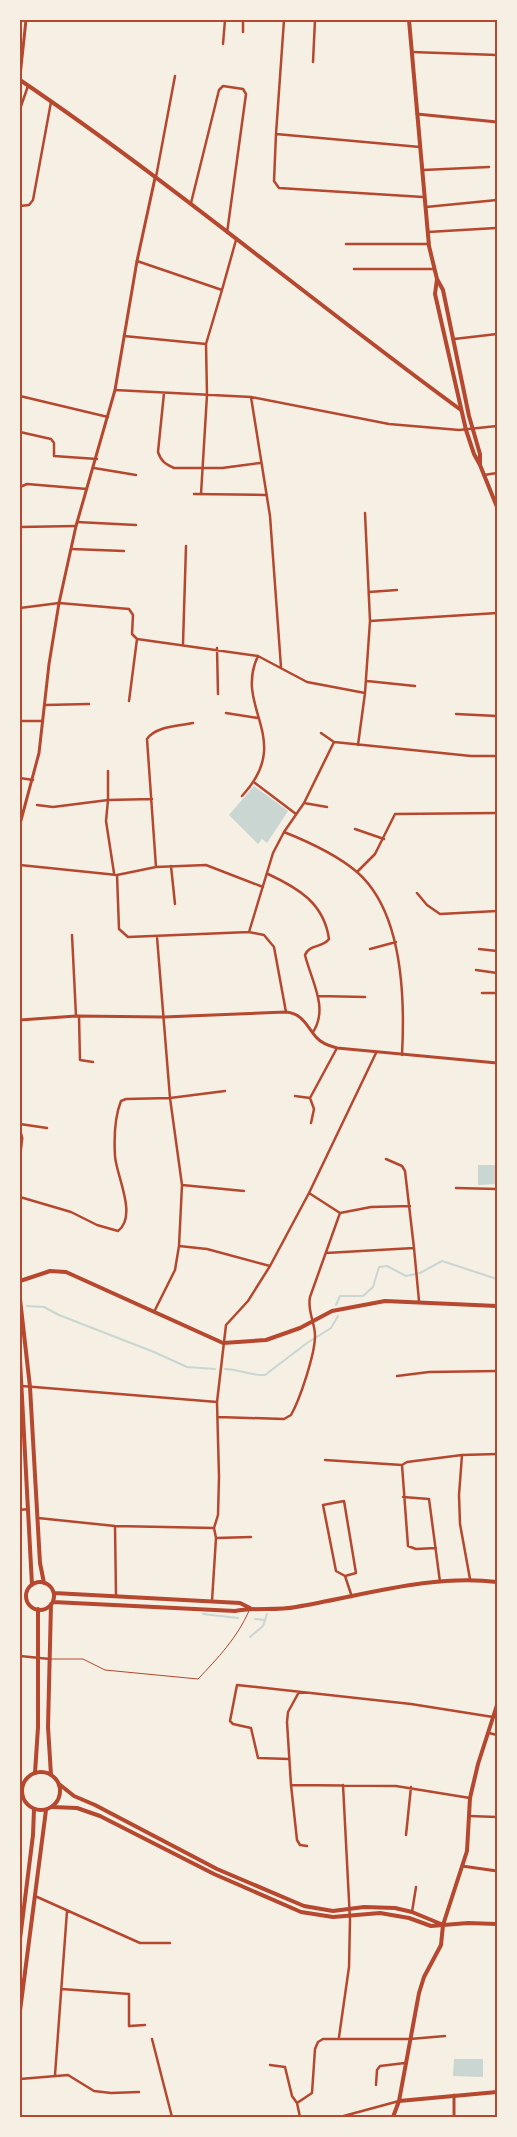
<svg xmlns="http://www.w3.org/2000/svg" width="517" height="2137" font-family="'Titillium Web',sans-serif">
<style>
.water{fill:#c9d6d2}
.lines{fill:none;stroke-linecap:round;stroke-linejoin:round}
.stream{stroke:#c9d6d2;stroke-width:2}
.service{stroke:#b5482f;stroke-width:1}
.minor{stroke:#b5482f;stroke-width:2.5}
.tertiary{stroke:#b5482f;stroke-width:3}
.secondary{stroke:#b5482f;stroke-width:4}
.primary{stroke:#b5482f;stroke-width:4}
.neatline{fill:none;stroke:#b5482f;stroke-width:2}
</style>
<rect width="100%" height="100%" fill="#f6efe4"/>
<path class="water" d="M254 786 288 811 267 843 262 839 258 844 229 815Z
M478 1165H497V1184L478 1185Z
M454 2059H483V2077L453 2076Z"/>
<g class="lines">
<path class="stream" d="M336 1305 340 1296H363L373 1287 379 1267 387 1266 406 1276 420 1273 442 1261 497 1279
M27 1306 44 1307 59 1315 154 1352 187 1367 215 1369
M225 1369C239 1369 251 1376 265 1375L307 1343 331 1328 338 1316
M203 1614 238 1618
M255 1619 265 1620
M250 1637 263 1626 267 1614"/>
<path class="service" d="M51 1659H83L105 1670 198 1679C218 1658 237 1638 249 1611"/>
<path class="minor" d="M113 20H116
M284 20 276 134 420 147
M243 32V20
M223 44 225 20
M412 52 497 55
M313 62 315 20
M20 109 28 86
M276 134 274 181 279 188 423 197
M423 170 489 167
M156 177 175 76
M191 203 219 90 223 86 243 89 246 94 227 233
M20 206 29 205 33 200 51 102
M426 207 497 200
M428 232 496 228
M346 244H429
M137 261 222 290 236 240
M354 269H434
M124 336 206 344 207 395 201 494
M454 339 497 334
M206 344 222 290
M115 390 251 397 389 424 459 430 497 426
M164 393 158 452C161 461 165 464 174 468H222L260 463
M20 396 108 417
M251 397 270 516 281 667
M20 432 51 439 54 443V456L97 459
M94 468 136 475
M484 475 497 473
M20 487 27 484 87 489
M194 494 266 495
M365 513 370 621
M77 522 136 525
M20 527 76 526
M72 549 124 551
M369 592 397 590
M20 608 59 603 129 609 133 615 132 634 137 639 258 656 307 682 365 693 370 621 497 613
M183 644 186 546
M217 648 218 694
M367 681 415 686
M129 701 137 639
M45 705 89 704
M226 713 258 718
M456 714 497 716
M20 721H43
M321 733 334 742
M358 745 365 693
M20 778 33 780
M255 783 296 814
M242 796C295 739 233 708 258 656
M304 803 327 807
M37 805 53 807 108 800V771
M355 829 384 839
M284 832 304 803 334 742 471 756H497
M20 865 117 875 119 929 128 937 249 932
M171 866 175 904
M156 867 206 865 263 887
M357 872 375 854 395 814 497 813
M114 873 106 821 108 800 152 799
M268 874C298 888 324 903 329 939 323 948 309 944 305 955 311 980 329 1008 313 1032
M117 875 156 867 147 739C156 726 179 726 193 723
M417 893 427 905 440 914 497 911
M72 935 76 1016
M370 949 396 942
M479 949 497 951
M476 970 497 973
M482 993H497
M318 996 365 997
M286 1012 274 947 264 935 249 932 273 853 284 832C309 842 336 854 357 872 403 912 405 999 402 1055
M79 1016 80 1060 93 1062
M295 1096 310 1098 337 1048
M310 1098 314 1109 311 1123
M20 1124 47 1128
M182 1185 244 1191
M456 1188 497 1189
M309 1193 340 1213 371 1207 410 1206
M20 1197 71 1212 97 1225 118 1231C138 1216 116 1175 115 1156 114 1139 115 1116 121 1101L126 1099 170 1098 225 1091
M179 1246 207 1249 270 1266
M414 1248 419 1301
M326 1253 414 1248 405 1171 402 1166 386 1159
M154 1312 175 1270 179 1246 182 1185 170 1098 157 937
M397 1376 429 1372 497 1371
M22 1386 217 1402
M218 1417 284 1419 291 1415C300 1399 315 1354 315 1336 315 1322 307 1311 310 1297L340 1213
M462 1455 459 1495 460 1524 470 1579
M325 1460 402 1465
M403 1497 429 1499 440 1582
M20 1510 28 1509
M38 1518 115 1526 214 1528 218 1515 219 1477 217 1402 226 1325 248 1301 270 1266 309 1193 376 1053
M115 1526 116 1596
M216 1538 251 1537
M436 1548 416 1549 408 1546 402 1465 407 1462 462 1455 497 1454
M345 1576 356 1573 344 1501 323 1505 336 1571 345 1576 352 1597
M212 1601 216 1538 214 1528
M20 1656 50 1659
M299 1692 288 1712 287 1722 291 1785 396 1786 470 1798
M489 1733 497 1735
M289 1759 258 1758 251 1728 233 1724 230 1721 237 1685 411 1704 493 1717
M291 1785 297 1840 300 1845 307 1846
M469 1816 497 1817
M406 1835 411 1787
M35 1896 140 1943H170
M412 1912 416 1887
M62 1989 129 1994V2026L145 2025
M339 2037 349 1967 350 1920 343 1785
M152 2039 172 2117
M270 2065 285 2067 292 2096 297 2103
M55 2075 67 1911
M20 2079 68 2075 94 2091 111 2093 139 2092
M376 2085 377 2070 380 2066 405 2063
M300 2117 297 2103 312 2093 315 2049 318 2042 323 2039H410L445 2036
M340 2117 399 2101"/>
<path class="tertiary" d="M20 76 26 20
M417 114 497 122
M20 824 39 753 49 664 59 603 76 526 115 390 137 261 155 178
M20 1020 76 1016 164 1017 286 1012C303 1014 306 1025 316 1037 321 1043 329 1046 337 1048L497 1063
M20 1131 22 1138 20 1155
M462 1866 497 1871
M454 2095V2117"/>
<path class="secondary" d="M20 80C172 183 313 302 461 410
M20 1281 50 1271 66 1272 223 1343 266 1340 300 1328 332 1311 385 1301 497 1306
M20 1299 30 1387 40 1563 44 1583
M20 1360 32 1585
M26 1596a14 14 0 1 1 28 0a14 14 0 1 1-28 0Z
M54 1593 240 1603 250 1608
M53 1602 235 1611C255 1607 276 1611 296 1607 362 1596 430 1574 497 1582
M35 1773 38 1727V1609
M51 1775 48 1727 51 1604"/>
<path class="primary" d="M409 20 429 246 437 279 443 290 469 416 480 454V465L497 507
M437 279 435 294 466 430 474 454 480 465
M22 1791a19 19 0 1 1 38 0a19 19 0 1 1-38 0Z
M59 1784 74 1796 95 1805 217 1869 304 1906 333 1911 364 1907 395 1908 412 1912 441 1924
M52 1807 77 1808 100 1816 214 1874 301 1912 333 1917 380 1913 409 1918 431 1926 468 1923 497 1924
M20 1939 33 1835 34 1809
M20 2011 46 1810
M399 2101 497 2092
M393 2117 399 2101 419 1993 424 1977 441 1945 443 1925 467 1851 470 1798 478 1764 497 1705"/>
</g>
<rect width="517" height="2137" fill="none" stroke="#f6efe4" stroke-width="42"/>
<rect x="21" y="21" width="475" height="2095" class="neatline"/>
</svg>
